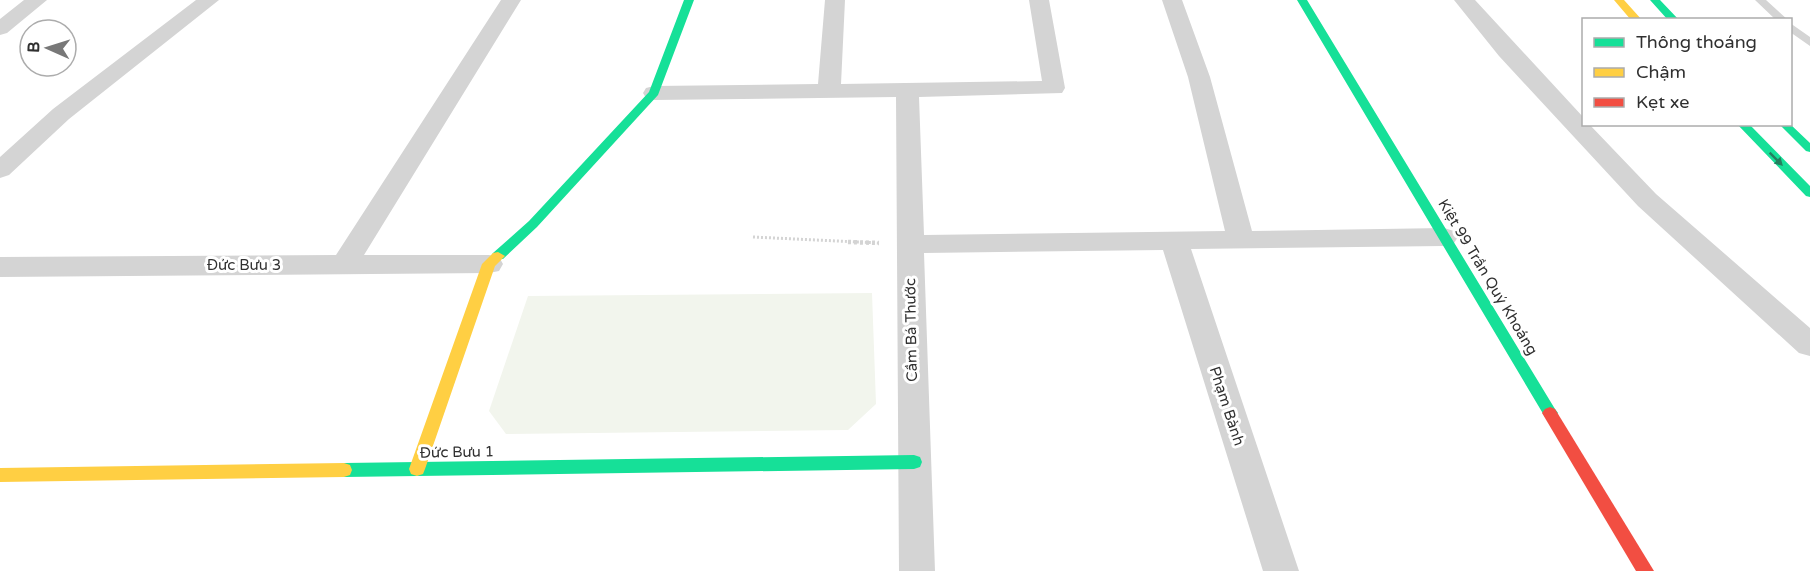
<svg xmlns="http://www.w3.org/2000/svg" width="1810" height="571" font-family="'Varela Round',sans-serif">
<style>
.green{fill:#f2f5ed}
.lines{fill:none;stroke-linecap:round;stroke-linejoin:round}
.path-far1{stroke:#d4d4d4;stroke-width:3;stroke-dasharray:2 2;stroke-linecap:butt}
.path{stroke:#d4d4d4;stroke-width:4.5;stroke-dasharray:3 3;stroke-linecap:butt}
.lane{fill:#d4d4d4;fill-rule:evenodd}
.street{fill:#d4d4d4;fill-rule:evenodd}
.fast{fill:#16e098;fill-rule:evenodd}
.slow{fill:#ffcf43;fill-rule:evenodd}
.jam{fill:#f24e42;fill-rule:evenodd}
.oneway{fill:#247f5f}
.labels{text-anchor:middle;stroke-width:6;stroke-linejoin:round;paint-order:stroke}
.street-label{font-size:15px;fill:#303030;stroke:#fff}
</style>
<rect width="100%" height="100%" fill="#fff"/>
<path class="green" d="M872 293 876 404 848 430 506 434 489 411 528 296Z"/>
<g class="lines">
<path class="path-far1" d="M753 237 879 243"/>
<path class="path" d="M848 242 879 243"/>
<path class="lane" d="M1755 0H1766L1788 20H1776Z
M1790 23 1810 37V46L1790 32Z"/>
<path class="street" d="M24 0H47L7 33 0 35V19Z
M196 0H219L69 119 9 175 0 178V157L53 109Z
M501 0H521L364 255H489L499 257 503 264 499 271 489 273 0 277V257L336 255Z
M825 0H845L841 84 1042 81 1029 0H1049L1065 88 1062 93 919 97 924 235 1225 231 1188 77 1162 0H1182L1210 77 1252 231 1444 228 1454 231 1458 237 1454 243 1444 246 1191 249 1299 571H1263L1163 250 924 253 935 571H899L896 97 654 100 646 98 643 93 646 88 654 86 818 84Z
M1454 0H1475L1584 118V124H1589L1656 194 1810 328V356L1799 353 1638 206 1499 56Z"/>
<path class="fast" d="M684 0H694L658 95 537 227 503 259H493L491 256 493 253 529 221 649 92Z
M1297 0H1307L1555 409 1558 413 1555 417 1550 419 1545 417Z
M1650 0H1660L1679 20H1668Z
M1737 124H1749L1810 186V197L1806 196Z
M1779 124H1790L1810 143V152L1806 151Z
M914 455 920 457 922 462 920 467 914 469 344 477 338 475 336 470 338 465 344 463Z"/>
<path class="slow" d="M1614 0H1624L1642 20H1631Z
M498 252 505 256 495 266 425 469 423 474 417 476 411 474 409 469 482 264 493 253Z
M344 463 350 465 352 470 350 475 344 477 0 482V468Z"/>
<path class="jam" d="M1550 407 1555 409 1654 571H1636L1542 413 1545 409Z"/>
</g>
<defs><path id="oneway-solid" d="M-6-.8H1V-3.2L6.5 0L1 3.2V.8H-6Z" transform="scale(1.5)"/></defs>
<use class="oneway" href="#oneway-solid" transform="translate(1776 159) rotate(45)"/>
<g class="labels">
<g class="street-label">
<text x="244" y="270">Đức Bưu 3</text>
<text transform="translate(1488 277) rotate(59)" y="5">Kiệt 99 Trần Quý Khoáng</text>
<text transform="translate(911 330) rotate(-91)" y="5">Cầm Bá Thước</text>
<text transform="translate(1227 406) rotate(72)" y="5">Phạm Bành</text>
<text transform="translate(457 452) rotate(-1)" y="5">Đức Bưu 1</text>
</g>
</g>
<rect x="1582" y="18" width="210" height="108" fill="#ffffff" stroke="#acacac" stroke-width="1.5"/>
<rect x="1594" y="38" width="30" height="9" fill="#16e098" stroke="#acacac" stroke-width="1.5"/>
<text x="1636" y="48" font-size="18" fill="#303030">Thông thoáng</text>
<rect x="1594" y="68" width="30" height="9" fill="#ffcf43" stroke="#acacac" stroke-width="1.5"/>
<text x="1636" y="78" font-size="18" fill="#303030">Chậm</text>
<rect x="1594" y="98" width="30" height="9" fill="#f24e42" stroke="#acacac" stroke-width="1.5"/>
<text x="1636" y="108" font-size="18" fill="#303030">Kẹt xe</text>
<g transform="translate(48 48) rotate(273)"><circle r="28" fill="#ffffff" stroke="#acacac" stroke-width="1.5"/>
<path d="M0-4.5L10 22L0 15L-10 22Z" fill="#787878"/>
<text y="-9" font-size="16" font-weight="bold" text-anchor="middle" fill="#303030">B</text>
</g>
</svg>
